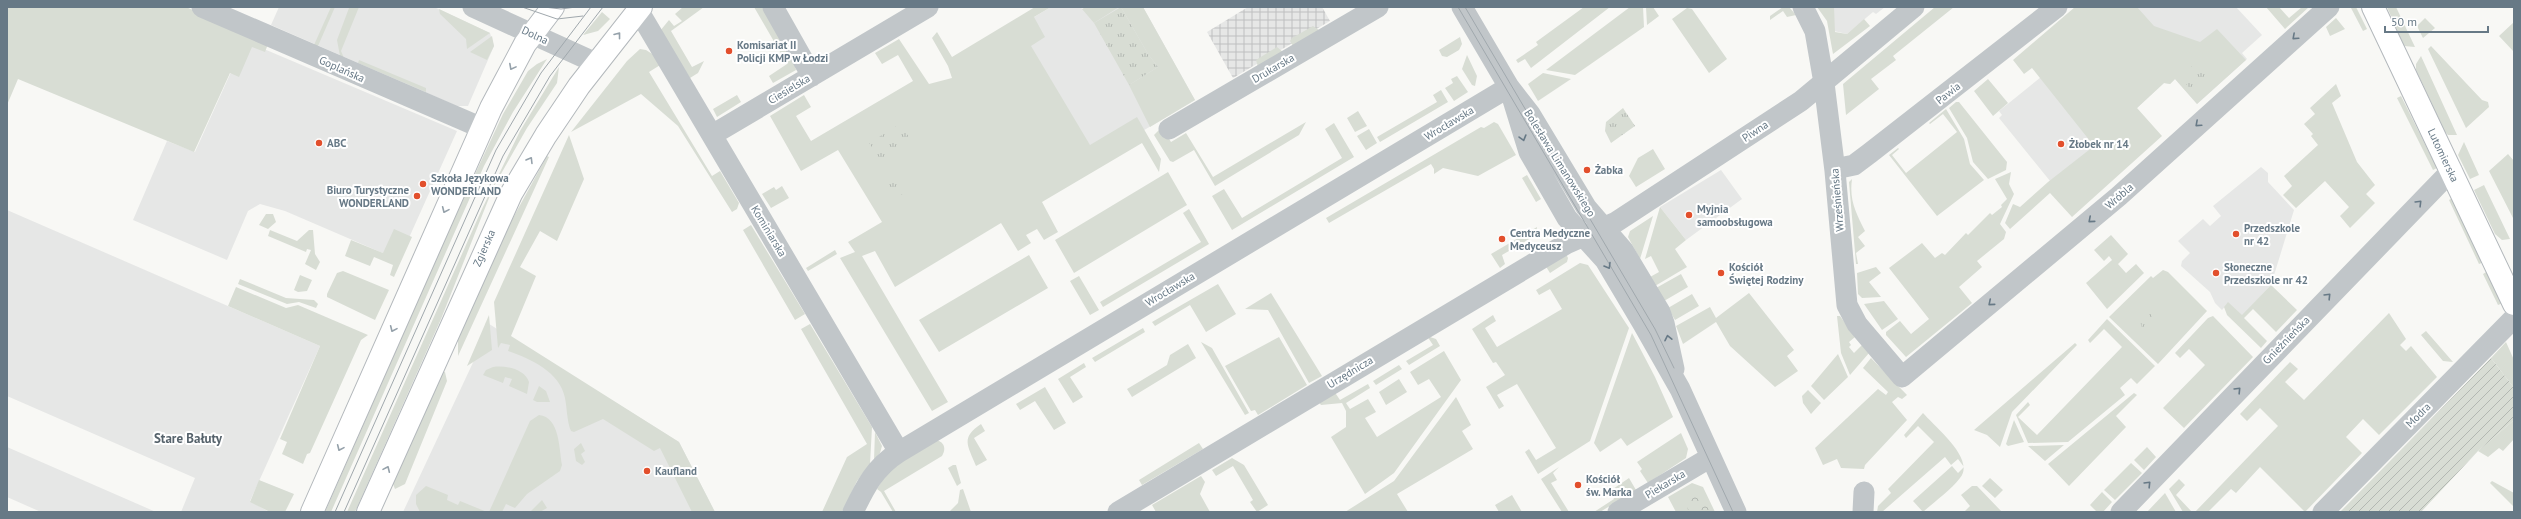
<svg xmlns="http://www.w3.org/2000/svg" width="2521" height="519" font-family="'PT Sans',sans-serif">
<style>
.built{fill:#e6e7e6}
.industrial{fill:url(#industrial-grid)}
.grass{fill:#d8ddd4}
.forest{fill:url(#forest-crowns)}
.park{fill:url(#park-tufts)}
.garden{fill:url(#garden-furrows)}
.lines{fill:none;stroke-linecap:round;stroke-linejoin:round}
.major-casing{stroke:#b3b8bc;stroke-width:24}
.minor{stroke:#c1c6c9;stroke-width:21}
.major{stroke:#fff;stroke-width:22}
.tram{stroke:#a0a8ad;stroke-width:1}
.oneway{stroke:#95a1aa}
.oneway2{stroke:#677986}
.poi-dot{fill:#e24f2c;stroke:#fff;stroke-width:1.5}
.labels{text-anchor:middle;stroke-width:4;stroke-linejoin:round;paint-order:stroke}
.street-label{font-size:11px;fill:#677986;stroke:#fff}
.poi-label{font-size:11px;font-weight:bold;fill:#677986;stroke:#fff;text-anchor:start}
.quarter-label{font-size:13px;font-weight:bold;fill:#55626b;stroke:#fff}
</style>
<defs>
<pattern id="industrial-grid" width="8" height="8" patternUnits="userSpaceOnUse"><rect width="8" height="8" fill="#e6e7e6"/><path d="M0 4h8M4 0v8" fill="none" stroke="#bec0c0"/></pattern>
<pattern id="forest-crowns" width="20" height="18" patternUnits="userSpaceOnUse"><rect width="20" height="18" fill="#d8ddd4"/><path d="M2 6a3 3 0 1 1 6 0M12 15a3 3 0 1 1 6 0" fill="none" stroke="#b3b8b2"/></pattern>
<pattern id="park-tufts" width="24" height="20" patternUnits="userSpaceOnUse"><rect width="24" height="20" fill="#d8ddd4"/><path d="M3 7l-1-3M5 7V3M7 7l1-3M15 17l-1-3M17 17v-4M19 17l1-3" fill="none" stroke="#b3b8b2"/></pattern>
<pattern id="garden-furrows" width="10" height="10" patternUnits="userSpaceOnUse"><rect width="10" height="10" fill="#d8ddd4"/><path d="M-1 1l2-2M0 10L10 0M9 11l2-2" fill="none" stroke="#b3b8b2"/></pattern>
</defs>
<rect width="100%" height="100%" fill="#f8f8f5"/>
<path class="built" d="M279 7H434L490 33 494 46 468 106H457L271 25Z
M1051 7H1081L1082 9 1086 7H1143L1195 100 1019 204 1031 19Z
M1834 7H1885L1876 14 1873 12 1847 34 1834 31Z
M2075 7H2236L2262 35 2242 53 2247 59 2197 104 2175 79 2170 84 2164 83 2137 108 2076 213 1999 118 2002 115 1999 111 2046 73Z
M245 41 457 131 399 260 285 211 260 204 248 211 227 260 133 220 167 141 195 152Z
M2261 167 2268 173V182L2294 210 2271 285 2242 316 2228 303 2222 310 2215 303 2210 292 2181 266 2182 261 2190 253 2178 241 2203 219 2210 226 2221 216 2213 206Z
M1721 170 1742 199 1686 240 1660 207Z
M7 210 320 346 250 501 269 512H181L195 478 7 396Z
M486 322 679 442 715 512H403L477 354Z
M7 447 156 512H41L7 497Z"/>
<path class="industrial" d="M1248 7H1322L1330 21 1233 78 1207 32Z"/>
<path class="grass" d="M7 7H186L268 44 265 52 252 47 239 77 230 73 194 152 18 79 7 105Z
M331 7H335L318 46 314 45Z
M359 7 341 51 344 58 340 56 337 40 349 8Z
M683 7H704L671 31 692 67 704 61 698 73 690 78 660 31 669 20 674 26 682 21 675 14Z
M754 7H764L794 61 796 70 773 83 769 76 787 64Z
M1035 7H1051L1034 17 1045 37 1031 46 1090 145 1137 117 1161 159 1159 172 1142 143 1042 202 1058 232 1044 240 1037 229 1026 235 1031 243 1018 251 1001 223 895 287 875 251 862 256 948 402 932 411 840 258 855 252 848 242 882 222 838 150 801 171 770 116 804 95 811 107 796 116 811 141 913 81 898 55 882 64 875 53 899 39 929 84 952 78 948 66 932 38 937 32 952 57Z
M1086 7H1119L1094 23 1082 9Z
M1121 7H1143L1195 100 1150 127 1129 85 1158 67 1148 54Z
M1584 7H1610L1531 68 1525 59 1518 63 1516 60 1538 45 1536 42Z
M1630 7H1643L1644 27 1575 75 1546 70Z
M1646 7H1653L1659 16 1647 25Z
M1783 7H1789L1796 15 1787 17 1783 11 1770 20V16Z
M1817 7H1834L1835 32 1847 34 1864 19 1870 26 1833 54 1827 21Z
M1935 7H1954L1893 56 1896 60 1871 79 1879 89 1846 115 1843 84Z
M2075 7H2137L2154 26 2200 42 2217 29 2246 60 2197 104 2175 79 2170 84 2164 83 2137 108 2162 136 2072 217 2050 193 2010 229 2005 223 2013 204 2020 207 2048 182 2094 146 2032 68 2024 74 2013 60Z
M2266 7H2279L2289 18 2302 7H2309L2285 29Z
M2356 7 2367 29 2363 31 2351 8Z
M2387 7H2396L2415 47 2404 46Z
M1687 8 1692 9 1727 59 1709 73 1672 19Z
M439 9 490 33 467 49 466 39 440 14Z
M602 12 610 19 598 31 583 35Z
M2336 18 2345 29 2330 36 2326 27Z
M2425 18 2435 28 2423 38 2417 26Z
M2514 22V52L2499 36Z
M1313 26 1319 30 1293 46 1290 41 1292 38Z
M492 36 494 46 487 60 470 52Z
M1460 37 1462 44 1459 50 1447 57 1442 56 1439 50Z
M2431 46 2482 100 2488 102 2489 107 2466 128 2428 49Z
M1277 47 1283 52 1258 67 1256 60Z
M640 49 646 50 665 62 649 72 712 176 720 171 739 203 737 209 732 212 678 126 641 94 571 132 627 61Z
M1467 55 1477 76 1475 86 1472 85 1462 69Z
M2421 56 2457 135H2448L2445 132 2416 70V64Z
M547 59 513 112 484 166 331 512H325L448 232 503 114 528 71 537 64Z
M359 60 426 88V92L358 63Z
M559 67 557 83 527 128 493 188 441 319 355 512H347L482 209 520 131Z
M1543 73 1571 79 1538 101 1528 84Z
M1457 76 1468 92 1454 101 1445 88 1453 83 1451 79Z
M1988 79 2008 103 1993 116 1974 91Z
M2336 84 2341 96 2332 103 2357 162 2375 185 2366 194 2375 203 2350 228 2340 216 2349 207 2325 181 2296 208 2283 195 2292 186 2284 176 2318 145 2311 136 2313 134 2304 124 2315 114 2310 108Z
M1441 90 1448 102 1380 142 1377 137 1437 102 1433 95Z
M737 95 741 102 717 117 713 109Z
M2401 96 2437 168 2433 170 2397 98Z
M1956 102H1959L2007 162 2006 170 1988 179 1973 162 1967 138 1949 108Z
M1946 109 1964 139 1970 164 1984 180 1937 216 1889 155 1898 148 1899 149 1892 155 1906 173 1957 132 1943 114 1930 124 1929 123Z
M1358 111 1367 126 1355 132 1347 118Z
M1306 122 1299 135 1215 186 1194 150 1173 162 1170 161 1154 135 1162 127 1171 142 1186 133 1213 177Z
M1494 122 1498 124 1516 155 1478 176 1443 168 1434 174V169L1431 164 1329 223 1326 218 1481 127 1484 128Z
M1334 123 1354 157 1232 230 1212 196 1224 189 1242 218 1342 158 1325 129Z
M1369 129 1377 143 1366 150 1357 136Z
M569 135 584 179 557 241 540 231 520 267 536 276 511 336 679 442 715 512H692L660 448 654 451 603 419 574 432 571 431C567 422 567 408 565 398 560 372 531 359 508 351L510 345 501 343 498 348 494 302Z
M2464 142 2479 175 2470 179 2458 155Z
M1653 149 1665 169 1636 187 1629 176 1638 158Z
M2508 154 2514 161 2513 218 2489 171Z
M547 156 549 157 458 356V338L508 227Z
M1168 172 1187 205 1074 273 1055 240Z
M2011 172 2009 184 2014 194 2000 224 2006 232 2004 239 1977 261 1982 267 1959 287 1972 303 1906 357 1886 335V332L1900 321 1911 334 1929 319 1889 268 1922 243 1935 258 1942 253 1945 255 1966 233 1968 235 1990 213 1992 215 2002 207 2001 205 2007 199 1995 179Z
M1527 175 1541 199 1536 202 1522 178Z
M1852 179C1849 200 1856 213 1865 231L1858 237 1865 246 1856 253 1858 264H1856L1849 182Z
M2484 185 2510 239 2502 240 2495 234 2474 190Z
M782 186 789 198 771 208 762 194 774 187 776 190Z
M2454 197 2484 262 2479 264 2449 200Z
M1660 207 1686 240 1675 249 1687 267 1655 286 1650 277 1659 272 1651 256 1645 259Z
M1189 209 1209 244 1103 307 1100 302 1201 242 1183 213Z
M266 214H273L276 222 268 229 259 225Z
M1653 216 1640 259 1628 237 1630 231Z
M751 225 805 314 795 320 743 230Z
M1537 227 1536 235 1502 255 1505 264 1500 268 1491 254Z
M394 229 412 237 394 277 390 275 393 265 374 257 370 266 345 256 351 240 383 253Z
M270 230 297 241 309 230H313L315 254 320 262 316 270 305 264 311 250 307 249 306 252 268 236Z
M2111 235 2128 254 2118 264 2126 273 2136 264 2144 273 2107 309 2086 283 2112 260 2109 256 2104 261 2094 250Z
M835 250 837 254 808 271 806 268Z
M1565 252 1568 258 1567 262 1550 273 1545 265Z
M1029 255 1048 288 939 352 919 320Z
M1580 263 1588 265 1629 328 1590 441 1538 474 1525 452 1529 449 1536 460 1556 448 1517 384 1497 395 1504 406 1499 409 1486 387 1505 375 1496 362 1493 363 1472 329 1493 315 1496 321 1485 328 1497 347 1562 309 1550 289 1539 295 1536 290Z
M1876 267 1881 273 1869 282 1881 297 1862 298 1858 294 1857 273Z
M2163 270 2168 272 2207 311 2158 364 2109 317 2151 276 2153 278Z
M343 271 389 290 375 320 327 297V294L337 273Z
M2488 271 2503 303 2498 305 2483 274Z
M1681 274 1688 287 1664 301 1656 288Z
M300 275 312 280 307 291 298 292 294 290Z
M1079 276 1099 310 1090 315 1070 281Z
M240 279 286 298 314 300 318 304 316 308 299 302 287 304 238 284Z
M1218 284 1236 314 1206 332 1190 305 1155 326 1152 322Z
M2271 285 2297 310 2276 332 2253 309 2244 318 2267 341 2261 348 2227 315 2224 307 2228 302 2242 315Z
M236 287 286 308 298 305 368 335 361 340 310 453 307 454 303 464 282 454 287 442 280 439 320 346 228 306Z
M1271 293 1322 376 1309 383 1268 310 1245 309Z
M1749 293 1794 350 1787 356 1798 371 1775 387 1730 346 1716 322 1683 344 1676 326 1710 307 1716 318Z
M1692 294 1699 306 1675 320 1668 308Z
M1884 301 1898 319 1882 330 1864 304Z
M2389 313 2406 339 2400 345 2406 351 2411 346 2437 377 2379 435 2363 419 2346 437 2362 453 2305 512 2260 467 2236 493 2231 489 2208 512H2195L2278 426 2260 408 2247 421 2240 414 2290 362 2298 369 2285 382 2304 400Z
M489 315 492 350 467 366 486 322Z
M1837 316H1840L1855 337 1849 342 1851 345 1849 347 1854 353 1862 345 1869 353 1850 375 1841 353Z
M2213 316 2253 357 2184 428 2163 408 2205 365 2189 349 2180 358 2175 353 2208 318Z
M2107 319 2155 366 2137 384 2131 378 2120 388 2125 395 2068 442 2028 443 2016 415 2028 402 2030 405 2018 417 2037 435 2122 347 2104 329 2090 343 2088 340Z
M810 324 872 427 870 464 857 481 842 512H822L847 457 867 444 801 329Z
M1143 328 1145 332 1095 362 1092 358Z
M2426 331 2453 362 2443 361 2421 335Z
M1632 333 1655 377 1673 417 1627 446 1621 438 1600 452 1594 443Z
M1427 336 1436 339 1440 346 1409 365 1406 361 1433 345Z
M1279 337 1307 385 1258 415 1255 410 1251 411 1225 366Z
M1201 342 1212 348 1249 413 1245 415Z
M2506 342 2514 360V388L2491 358Z
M2075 343 2077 345 2012 412 2000 447 1987 435 1974 430Z
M1188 344 1196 358 1132 397 1127 389 1167 365 1170 355Z
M1444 351 1461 380 1394 473 1365 494 1331 437 1346 427V411L1342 403 1321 405 1318 401 1334 391 1340 400 1368 384 1370 388 1346 403 1350 409 1368 399 1376 412 1365 418 1377 437 1441 397 1429 379 1418 385 1410 372Z
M1838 354 1848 377 1824 400 1811 386Z
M1871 358 1907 395 1902 399 1898 397 1892 402 1907 420 1865 465 1864 469 1841 468 1837 459 1823 465 1815 448 1878 389 1886 395 1888 392 1863 368Z
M1084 363 1086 367 1070 377 1083 397 1073 403 1058 379Z
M1399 365 1402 369 1376 385 1373 381Z
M493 367C505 365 525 369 529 382L527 394 509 386 512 379 505 377 503 383 483 375 486 370Z
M442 371 445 372 447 381 405 484 395 489 393 484Z
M1399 379 1407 392 1386 405 1379 392Z
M539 386 546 391 550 402H537L533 400Z
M1045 387 1066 423 1054 430 1035 401 1020 410 1016 404Z
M1808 390 1821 403 1811 414 1803 403 1802 396Z
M2134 393 2137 395 2116 416 2126 427 2069 486 2048 464Z
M1456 397 1471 425 1462 431 1473 449 1397 494 1408 512H1345L1394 481Z
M1923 413C1935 427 1976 459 1960 478 1950 491 1935 501 1923 512L1913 501 1952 466 1958 473 1964 467 1958 459 1951 465 1945 457 1882 512H1877L1878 506 1891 493 1888 489 1934 442 1918 426 1906 438 1904 435Z
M539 415C560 417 559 449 562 465L560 471 527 494 515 508 506 504 502 512H489L530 421Z
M2014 420 2024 442 2008 446 2006 444Z
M2514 420V439L2503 451 2499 448 2488 457 2478 451Z
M981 424 985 431 974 438 987 460 976 466C968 446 960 438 981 424Z
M875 432 882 446 880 453 874 460Z
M1681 433 1688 449 1686 458 1648 483 1640 471 1642 469 1637 462Z
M937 440C945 443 946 449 942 456L884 491 896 512H893L881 492 877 489 892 465Z
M581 443 585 451 581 454 585 462 582 465 576 461 574 449Z
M1199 443 1203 449 1142 485 1139 480Z
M2064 445 2045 461 2028 446Z
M2147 447 2156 457 2144 470 2134 460Z
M1232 458 1244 465 1268 505 1257 512 1250 502 1253 500 1233 466 1216 476 1212 470Z
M2131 463 2142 473 2115 500 2104 490Z
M953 465H956L961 483 957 486 948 468Z
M1559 467 1553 473 1557 480 1551 483 1569 512H1562L1541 479Z
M1201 476 1205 482 1200 494 1210 512H1156L1152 505Z
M1629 478 1636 490 1600 512H1594L1614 499 1610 491Z
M1990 478 2003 490 1995 498 1982 486Z
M2179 479 2185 485 2176 495 2192 512H2183L2169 489Z
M259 480 294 494 285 512H270L250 502Z
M2492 481 2514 493V507L2490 483Z
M1692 483 1703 487 1715 512H1676L1668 497Z
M426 486 448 495 447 500 458 505 460 501 487 512H420L416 504V495Z
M1972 486H1977L2002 512H1964L1970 506 1961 495Z
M963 489 971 512H949L958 503 960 490Z
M2102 492 2112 502 2103 512H2097L2090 505Z
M2165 493 2176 512H2147Z
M1512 495 1522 512H1499L1495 505Z
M542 500 547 508 540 512H530Z"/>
<path class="forest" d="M1690 491H1698L1712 512H1688L1687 498Z"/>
<path class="park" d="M1121 7 1148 54 1158 67 1129 85 1094 23Z
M2200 59 2212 72 2192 91 2180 77Z
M1623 108 1635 126 1611 143 1605 131 1606 122Z
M900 124 911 140 910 148 882 162 869 143Z
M884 186a11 11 0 1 1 22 0a11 11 0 1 1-22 0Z
M2151 313 2154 326 2142 329 2139 316Z"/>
<path class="garden" d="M2491 358 2514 388V420L2478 451 2421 512H2340Z"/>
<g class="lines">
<g class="major-casing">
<g id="major">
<path id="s1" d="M2373 7 2514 304"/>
<path d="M312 512 491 108 525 44 553 7"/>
<path d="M368 512 511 194 546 135 579 86 641 7"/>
</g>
</g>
<path class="minor" d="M202 7 482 128
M473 7 596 63
M773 7 812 76
M1462 7 1509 87 1530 114 1586 207 1623 250 1660 312 1664 323 1674 369
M1803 7 1815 31 1824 83 1835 171 1847 305 1857 324 1902 377 2119 196 2329 7
M638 10 899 452
M1509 87 1529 152 1567 218 1605 260 1643 324 1680 389 1736 512
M1169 129 1378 7
M712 135 928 7
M1835 169 1854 165 1870 153 2057 7
M853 512C865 487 875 467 899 452L1509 87
M1118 512 1566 244 1616 222 1801 101 1914 7
M1618 512 1711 457
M1863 512 1864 492
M2121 512 2452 170
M2323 512 2514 318"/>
<use href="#major" class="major"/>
<path class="tram" d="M522 7 557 19 583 16
M544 7 561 9 576 7
M1458 7 1651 335 1733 512
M1465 7 1655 329 1674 368
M335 512 496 150 541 73 591 7
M344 512 503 156 550 76 603 7"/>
</g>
<defs><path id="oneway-chevron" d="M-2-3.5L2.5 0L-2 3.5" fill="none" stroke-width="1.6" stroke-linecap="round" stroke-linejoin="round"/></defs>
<g class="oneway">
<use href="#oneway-chevron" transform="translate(618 35) rotate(-52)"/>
<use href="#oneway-chevron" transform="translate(512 67) rotate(118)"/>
<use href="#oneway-chevron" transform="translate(530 160) rotate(-59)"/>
<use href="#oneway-chevron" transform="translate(445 210) rotate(114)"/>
<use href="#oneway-chevron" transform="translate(393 329) rotate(114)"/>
<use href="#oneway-chevron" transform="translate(340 448) rotate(114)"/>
<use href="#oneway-chevron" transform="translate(387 469) rotate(-66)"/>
</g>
<g class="oneway2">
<use href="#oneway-chevron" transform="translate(2295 37) rotate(138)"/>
<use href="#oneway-chevron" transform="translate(2198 124) rotate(138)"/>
<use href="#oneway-chevron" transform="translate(1523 138) rotate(74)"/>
<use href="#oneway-chevron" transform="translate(2419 203) rotate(-45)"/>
<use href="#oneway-chevron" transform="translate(2091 220) rotate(139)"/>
<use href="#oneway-chevron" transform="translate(1608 266) rotate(59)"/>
<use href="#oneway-chevron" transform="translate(2328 296) rotate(-46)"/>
<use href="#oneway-chevron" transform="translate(1991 303) rotate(140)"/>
<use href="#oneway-chevron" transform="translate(1668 338) rotate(-102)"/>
<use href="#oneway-chevron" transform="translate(2238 390) rotate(-46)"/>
<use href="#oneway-chevron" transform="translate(2148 484) rotate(-46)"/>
</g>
<g class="poi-dot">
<circle cx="729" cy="51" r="4"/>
<circle cx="319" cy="143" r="4"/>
<circle cx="2061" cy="144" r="4"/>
<circle cx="1587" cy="170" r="4"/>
<circle cx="423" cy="184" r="4"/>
<circle cx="417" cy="196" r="4"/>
<circle cx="1689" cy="215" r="4"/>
<circle cx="2236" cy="234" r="4"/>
<circle cx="1502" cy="239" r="4"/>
<circle cx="1721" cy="273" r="4"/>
<circle cx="2216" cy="273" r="4"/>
<circle cx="647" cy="471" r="4"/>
<circle cx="1578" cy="485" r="4"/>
</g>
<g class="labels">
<g class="street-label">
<text transform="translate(535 35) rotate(25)" y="4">Dolna</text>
<text transform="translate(1273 68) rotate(-30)" y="4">Drukarska</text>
<text transform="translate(342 69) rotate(24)" y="4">Goplańska</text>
<text transform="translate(789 89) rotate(-31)" y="4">Ciesielska</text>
<text transform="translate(1948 93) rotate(-38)" y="4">Pawia</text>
<text transform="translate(1449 123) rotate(-31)" y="4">Wrocławska</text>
<text transform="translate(1755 131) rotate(-33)" y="4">Piwna</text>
<text dy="4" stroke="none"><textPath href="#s1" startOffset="164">Lutomierska</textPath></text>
<text transform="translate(1560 163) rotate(58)" y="4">Bolesława Limanowskiego</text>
<text transform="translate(2119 196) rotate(-41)" y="4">Wróbla</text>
<text transform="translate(1837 200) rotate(-95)" y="4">Wrześnieńska</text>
<text transform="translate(769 231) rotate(59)" y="4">Kominiarska</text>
<text transform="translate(484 248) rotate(-66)" y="4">Zgierska</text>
<text transform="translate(1170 289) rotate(-31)" y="4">Wrocławska</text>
<text transform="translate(2286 340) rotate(-46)" y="4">Gnieźnieńska</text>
<text transform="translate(1350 372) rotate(-31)" y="4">Urzędnicza</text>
<text transform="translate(2418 415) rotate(-45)" y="4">Modra</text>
<text transform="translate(1665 484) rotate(-31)" y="4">Piekarska</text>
</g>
<g class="poi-label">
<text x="737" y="49">Komisariat II<tspan x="737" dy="13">Policji KMP w Łodzi</tspan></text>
<text x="327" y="147">ABC</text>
<text x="2069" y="148">Żłobek nr 14</text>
<text x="1595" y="174">Żabka</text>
<text x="431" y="182">Szkoła Językowa<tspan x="431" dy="13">WONDERLAND</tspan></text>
<text x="409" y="194" text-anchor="end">Biuro Turystyczne<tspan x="409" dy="13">WONDERLAND</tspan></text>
<text x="1697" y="213">Myjnia<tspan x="1697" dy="13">samoobsługowa</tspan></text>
<text x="2244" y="232">Przedszkole<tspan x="2244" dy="13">nr 42</tspan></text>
<text x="1510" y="237">Centra Medyczne<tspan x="1510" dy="13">Medyceusz</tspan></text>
<text x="1729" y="271">Kościół<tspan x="1729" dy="13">Świętej Rodziny</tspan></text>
<text x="2224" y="271">Słoneczne<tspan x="2224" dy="13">Przedszkole nr 42</tspan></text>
<text x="655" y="475">Kaufland</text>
<text x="1586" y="483">Kościół<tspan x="1586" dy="13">św. Marka</tspan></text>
</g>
<g class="quarter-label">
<text x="188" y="443">Stare Bałuty</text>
</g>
</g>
<rect width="2521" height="519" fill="none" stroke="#677986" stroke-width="16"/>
<path d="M2385 26v6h103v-6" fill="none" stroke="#677986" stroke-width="2"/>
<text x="2391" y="26" font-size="12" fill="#677986" stroke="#ffffff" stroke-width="3" paint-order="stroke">50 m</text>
</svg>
